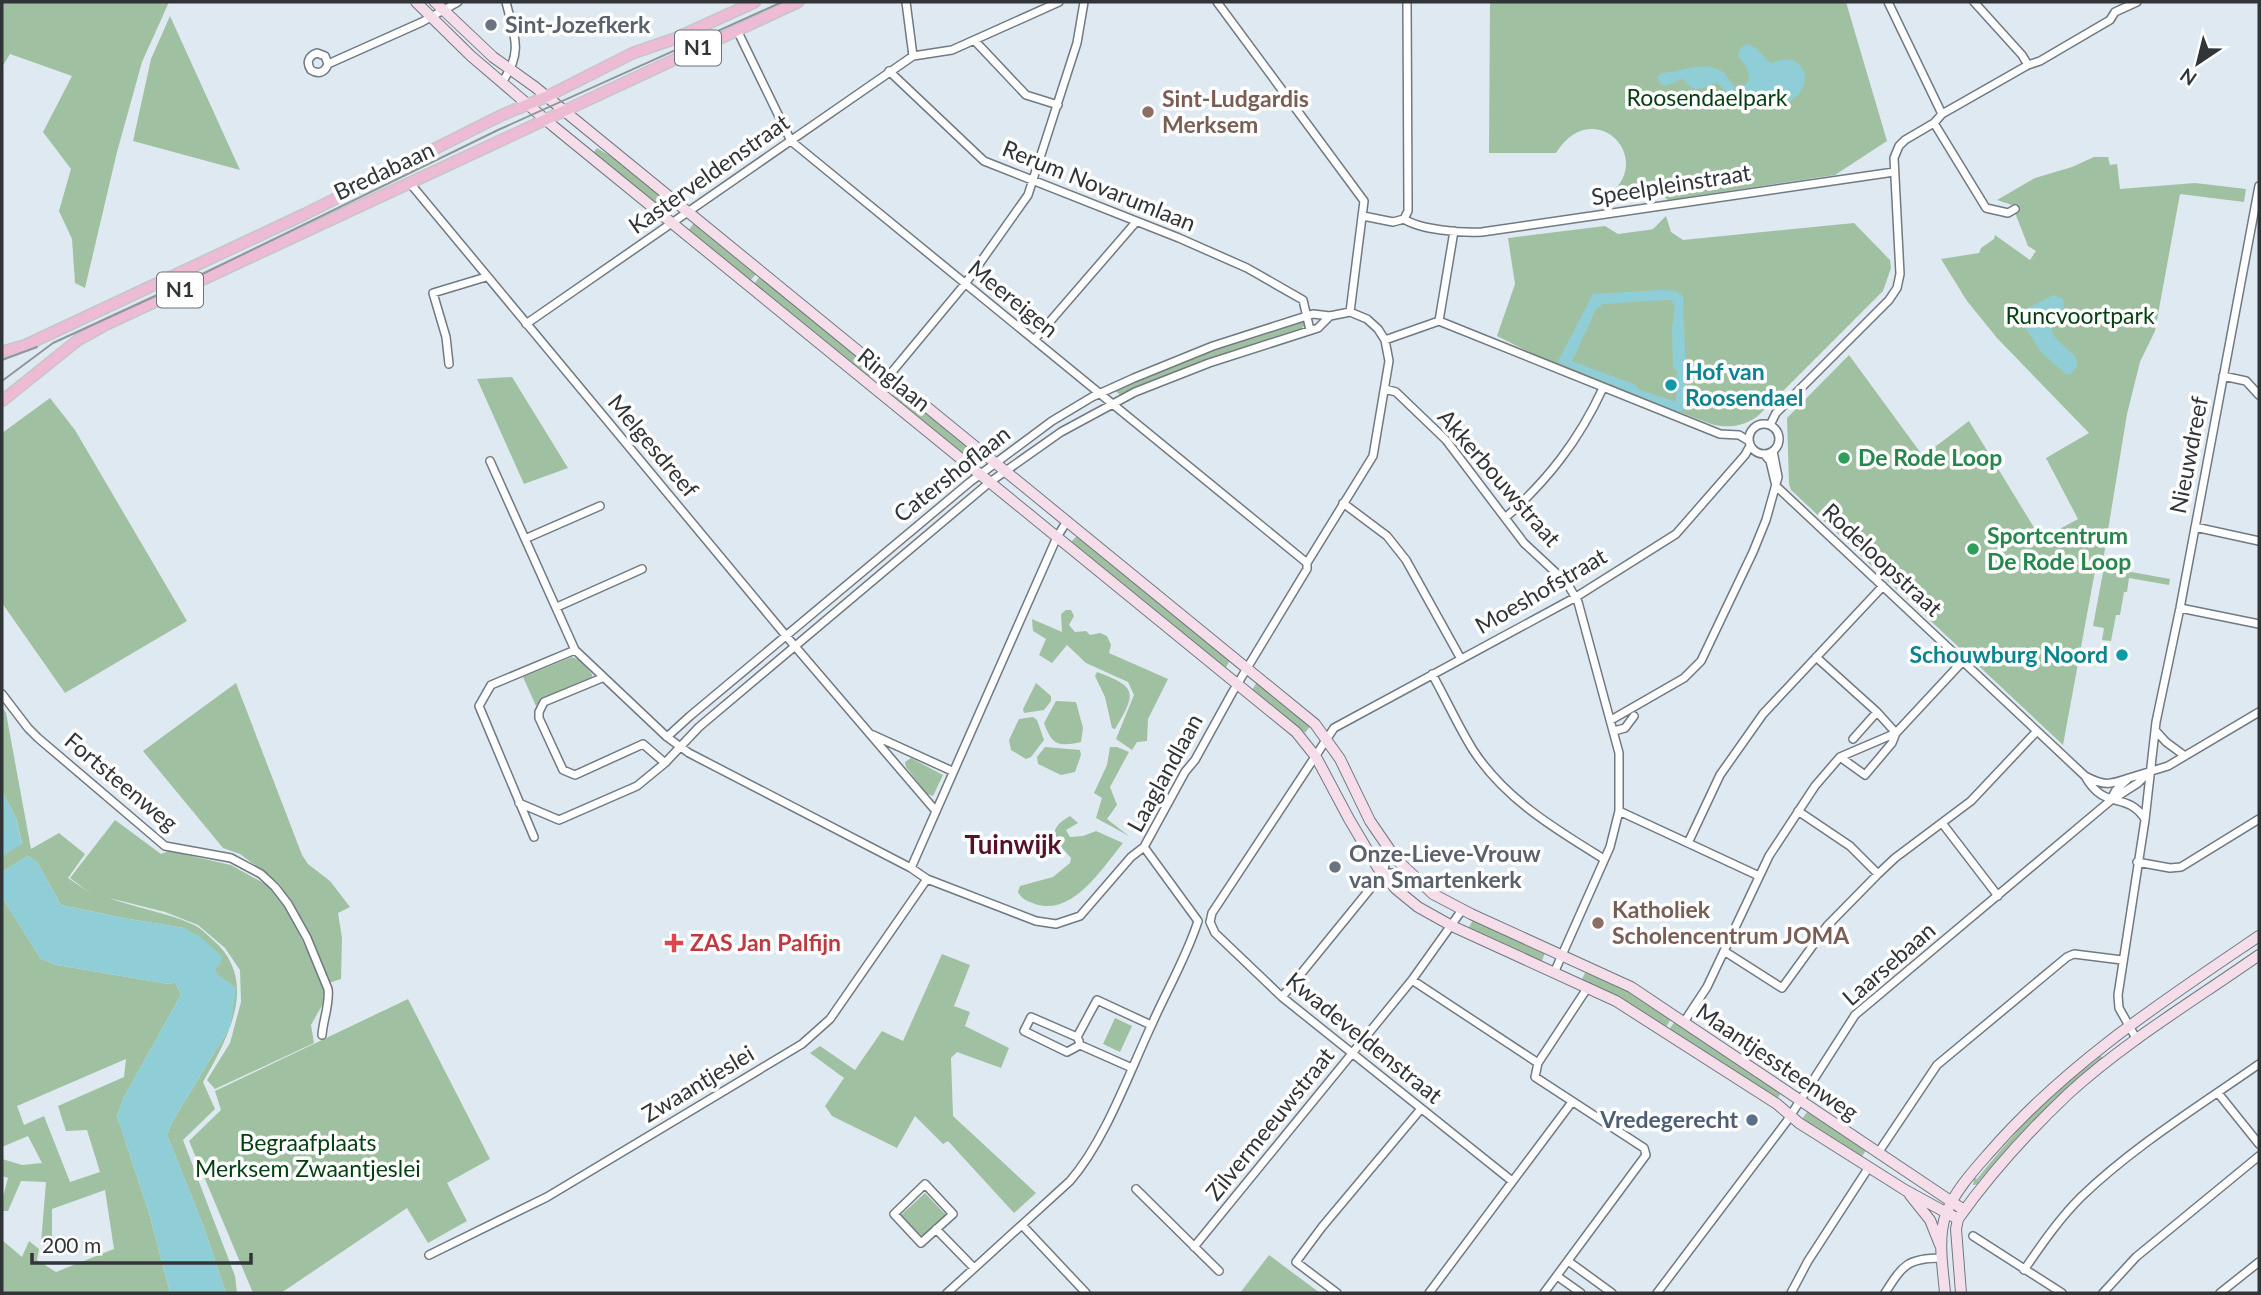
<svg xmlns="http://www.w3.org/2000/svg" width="2261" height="1295" font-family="Lato,sans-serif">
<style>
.green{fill:#a0c1a1;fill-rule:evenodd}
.water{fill:#90ced7;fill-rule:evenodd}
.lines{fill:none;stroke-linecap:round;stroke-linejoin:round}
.street-casing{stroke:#717981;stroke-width:10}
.secondary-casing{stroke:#717981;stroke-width:12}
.primary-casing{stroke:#c5c6c7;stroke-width:13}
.street{stroke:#fff;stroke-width:7}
.secondary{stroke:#f6ddea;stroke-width:10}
.primary{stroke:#eebbd5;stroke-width:10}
.tram{stroke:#8f969d;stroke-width:2}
.worship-dot{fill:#6b7280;stroke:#fff;stroke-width:2.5}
.education-dot{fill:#8d6e63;stroke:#fff;stroke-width:2.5}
.culture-dot{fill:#0f9aa8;stroke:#fff;stroke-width:2.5}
.leisure-dot{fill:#2e9e5b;stroke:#fff;stroke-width:2.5}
.health-dot{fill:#e0444e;stroke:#fff;stroke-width:2.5}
.service-dot{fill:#5c6f8a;stroke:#fff;stroke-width:2.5}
.labels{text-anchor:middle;stroke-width:7;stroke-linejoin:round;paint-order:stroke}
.shield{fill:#fff;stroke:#6f7274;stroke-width:2}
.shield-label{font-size:21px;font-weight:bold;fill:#313538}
.worship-label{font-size:23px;font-weight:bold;fill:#5b616d;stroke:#fff;text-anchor:start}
.park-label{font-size:23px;fill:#033e10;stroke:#fff}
.education-label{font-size:23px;font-weight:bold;fill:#785e54;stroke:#fff;text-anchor:start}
.street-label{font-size:23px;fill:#313538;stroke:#fff}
.culture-label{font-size:23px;font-weight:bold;fill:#0d838f;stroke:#fff;text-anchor:start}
.leisure-label{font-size:23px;font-weight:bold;fill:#27864d;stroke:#fff;text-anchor:start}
.health-label{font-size:23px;font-weight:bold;fill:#be3a42;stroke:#fff;text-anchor:start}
.service-label{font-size:23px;font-weight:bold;fill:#4e5e75;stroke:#fff;text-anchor:end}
.quarter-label{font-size:26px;font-weight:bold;fill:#551127;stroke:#fff}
</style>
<rect width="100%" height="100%" fill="#dfe9f2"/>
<path class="green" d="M2 2H169L142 62 117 152 85 288 75 283 72 239 59 211 71 169 43 132 72 76 10 54 2 67Z
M1490 2H1846L1887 141 1835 175 1668 200C1649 185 1632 185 1610 194 1656 156 1592 95 1556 153H1489Z
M170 16 240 170 133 141 151 59Z
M597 148 622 163 670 203 664 212 593 153Z
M2094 157H2108L2110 165 2117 164 2120 189 2195 183 2246 189 2244 202 2180 194 2155 331 2140 362 2127 414 2103 561 2097 560 2063 745 1791 490 1789 484 1787 418 1849 355 1923 456 1969 421 2041 539 2078 519 2046 458 2089 433 1997 338 1967 301 1941 259 1979 253 1981 248 1994 239 1995 235 2030 260 2036 251 2028 246 2012 205 1997 200 2035 178 2072 167Z
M1666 216 1671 232 1683 240 1854 223 1890 260 1891 268 1883 291 1759 415C1745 426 1729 429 1711 424L1553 364 1497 336 1515 284 1508 238 1605 226 1618 234 1648 230 1653 229Z
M694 223 757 273 750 281 688 231Z
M760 276 875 369 869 377 754 284Z
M1301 320 1305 325 1302 328 1220 356 1120 395 1115 390 1216 350Z
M512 377 568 468 524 484 477 379Z
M897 389 978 454 970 461 891 397Z
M50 398 75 430 187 621 65 693 2 603V433Z
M1078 535 1230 660 1225 669 1070 543Z
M2104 567 2170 579 2169 585 2129 578 2127 592H2124L2120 615H2116L2111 641 2102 640 2104 628 2093 626Z
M1066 610H1071L1074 616 1069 625 1075 632 1086 631 1090 635 1100 633 1107 636 1111 645 1109 653 1168 679 1148 719 1147 741 1137 742 1132 750 1116 739 1134 695 1128 682 1086 663 1067 645 1052 663 1039 655 1046 639 1033 631 1032 619 1062 632 1061 614Z
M572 657 579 660 592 674V677L544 697 536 706 523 677Z
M1097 672C1137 687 1137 692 1115 729L1112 728 1105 697 1095 676Z
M1257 682 1310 726 1305 733 1252 690Z
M236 683 302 855 308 864 330 881 350 907 338 913 342 938 341 979 329 983 306 932 279 883 240 854 223 848 143 751Z
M1036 683 1051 696V701L1044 710 1024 713 1023 709Z
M1056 701 1076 702 1083 728 1081 742C1058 747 1052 745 1044 723Z
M2 707 6 713 31 849 59 833 85 854 68 878 90 893 70 878 115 820 161 854 169 851 231 865 267 885 281 897 325 987 324 1002 311 1025 314 1043 215 1089 207 1080 230 1043 241 1002 240 970 225 948 198 925 165 912 109 898C136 908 165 912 192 924 200 927 207 935 213 940 260 981 228 1038 203 1082L215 1109 183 1140 235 1276 237 1293H226L203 1225 167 1135 172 1122 230 1027 235 988 218 977 214 967 184 928 123 918 61 905 37 862 28 856 2 872V856L22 843 16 818 2 791Z
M1033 717 1037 720 1044 740 1031 757 1026 759 1011 750 1009 740 1019 719Z
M1045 747 1080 750 1081 755 1075 772 1061 775 1038 764 1037 757Z
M1110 747H1117L1129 752 1110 787 1117 805 1107 819 1129 836 1096 818 1102 798 1094 793 1107 765Z
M911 758 943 775 933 796 927 794 906 767 905 762Z
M1070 816 1078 823 1066 830 1070 837 1083 836 1096 831 1123 843C1103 867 1073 917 1035 904 1028 901 1022 900 1018 892L1020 886 1053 877 1070 863 1071 858C1055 840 1045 830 1070 816Z
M2 897 41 959 57 965 169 984 175 982 181 995 124 1097 117 1116 150 1216 170 1293H2V1240L22 1257 29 1241 39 1249 37 1260 56 1272 114 1249 105 1190 52 1209V1246L41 1243 46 1182 21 1181 8 1211H2V1200L8 1178 2 1176V1159L22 1165 42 1163 28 1136 2 1147ZM126 1059 124 1077 58 1106 66 1131 87 1130 100 1172 70 1182 44 1116 24 1125 17 1106Z
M1473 920 1545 953 1541 963 1468 929Z
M942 954 970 965 954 1006 970 1012 965 1026 1009 1048 1001 1068 957 1052 951 1058 953 1116 1036 1193 1014 1213 948 1141 943 1144 915 1116 897 1148 832 1116 825 1106 844 1078 810 1053 820 1046 855 1070 882 1031 903 1041Z
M1586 971 1625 988 1671 1019 1666 1027 1581 981Z
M408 999 490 1159 447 1183 467 1221 428 1243 407 1208 281 1293H253L189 1141 221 1110 215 1091Z
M1115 1018 1132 1026 1120 1052 1103 1044Z
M1675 1021 1781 1093 1777 1099 1669 1030Z
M2098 1052 2104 1060 2058 1100 2055 1098 1979 1181 1981 1184 1973 1185 1974 1178 1977 1179C2011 1136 2050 1093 2096 1060L2095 1055Z
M1807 1112 1866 1150 1861 1158 1802 1119Z
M925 1193 947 1216 923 1238 901 1215Z
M1269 1255 1320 1293H1240Z"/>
<path class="water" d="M1747 44 1756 48 1770 63C1777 62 1784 58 1792 60 1811 67 1807 92 1791 100 1778 105 1769 97 1757 98 1750 98 1742 101 1735 102L1718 83C1711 83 1702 90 1695 89 1690 88 1686 81 1682 79L1665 86 1660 84 1658 77 1661 73C1680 73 1705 59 1723 72 1729 77 1731 85 1738 89 1756 82 1748 67 1738 56L1741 47Z
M1662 290 1676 291 1683 296 1686 383 1683 411 1677 412 1559 363 1558 361 1593 294ZM1665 300H1671L1675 306 1672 329 1673 368 1677 371 1676 402 1638 389 1636 385 1572 361 1596 309 1603 304Z
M2054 295 2063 299 2064 307C2061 311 2055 315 2053 320 2045 337 2068 347 2076 357L2077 366 2070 375 2066 374 2042 353 2020 320 2026 309Z
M2 791 16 818 22 844 2 856Z
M28 856 37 862 61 905 123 918 184 928 201 937 222 957 221 962 215 970C220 980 231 980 236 990L230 1027 172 1122 167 1135 203 1225 226 1293H170L150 1216 117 1116 124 1097 181 995 175 982 169 984 57 965 41 959 2 897V872Z"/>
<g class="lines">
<g class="street-casing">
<path id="street" d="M906 2 913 56
M1217 2 1364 201 1350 312
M1888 2 1942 114
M1974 2 2022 55 2028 65
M737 30 791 141 1307 563
M975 41 1026 95 1058 105
M328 64 325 56 317 53C308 56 306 63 311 70 319 75 325 72 328 64L422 22 458 2
M889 71 984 161 1179 238 1247 268 1303 300 1310 330
M502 82C524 52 514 35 506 2
M1934 123 1986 208 2008 213 2015 209
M409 182 787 637 935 810
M1363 216 1393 222 1404 219C1421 230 1461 233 1482 232L1894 172
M1404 219 1408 211V204L1407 2
M1439 321 1720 434 1739 435 1749 441
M1439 321 1454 231
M526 324 913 56 952 50 1059 2
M1034 340 1136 222
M1385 340 1439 321
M449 364 446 337 433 293 486 277
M2223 376 2246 381 2259 395
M1385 389 1396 392 1446 440 1524 543 1567 583 1578 602 1619 753V811L1610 847 1554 973
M877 390 965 284 1028 195 1077 43 1084 2
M1749 439a15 15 0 1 1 30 0a15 15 0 1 1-30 0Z
M1770 425 1776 413 1889 300 1897 288 1900 274 1894 158 1899 146 1905 140 1934 123 1942 114 2028 65 2040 61 2110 20 2115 12 2137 2
M1764 454 1770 461 1776 486 2085 776C2104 786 2109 785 2129 778
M490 461 575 650 667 737 689 753 911 868 927 879 1036 921 1056 924 1080 916 1131 857 1144 847 1185 772 1195 760 1232 693 1307 569V563L1373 456 1389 361 1385 340 1378 329 1367 319 1350 312 1330 316 1313 314 1213 346 1134 378 1092 397 1052 421 970 482 690 716 667 737
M1343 503 1387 536 1406 560 1461 659
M1505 518C1548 480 1579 440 1603 388
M2195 527 2259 541
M527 538 600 506
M557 607 642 569
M2180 608 2259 624
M1816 657 1877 712 1896 733
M1432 674C1446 699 1458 726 1473 750 1505 799 1555 829 1604 859
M602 678 544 702 539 712V718L563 770 575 775 643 744 665 763
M2 694 28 728 38 738 165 846 231 858 261 874 275 887 288 904 307 938 328 989C330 1004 323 1020 322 1035
M1611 720 1684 678 1701 661 1753 552 1766 520 1778 477 1773 451
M1614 731 1625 728 1634 716
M2156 731 2166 742 2185 756
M873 735 952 771
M1853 739 1877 712
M1840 757 1865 775 1892 743 1896 733
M2085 776C2105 812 2126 790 2145 819
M2110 801 2116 790 2129 778 2168 766 2259 712
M519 803 559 820 637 786 665 763 699 727 990 482 1061 432 1135 392 1209 363 1318 328 1330 316
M1619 811 1759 876
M1798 811 1850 846 1878 874
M1942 823 1998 896
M534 837 479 706 491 685 575 650
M1688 843 1720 775 1763 714 1883 586
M1144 847 1198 921
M2137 862 2170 868 2181 867 2259 819
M911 868 1057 537 1067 521
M1383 873H1408
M1210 922 1212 913 1334 728 1576 597 1676 534 1745 455 1750 446
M1210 922 1215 933 1282 997 1512 1181
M1724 951 1782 988 1827 926 1878 874 1895 858 1971 801 2037 731
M1412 980 1538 1063
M1282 997 1383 873 1389 849
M1684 1022 1707 987 1769 856 1815 786 1840 757 1896 733 1963 661
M1077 1037 1031 1017 1024 1031 1067 1052 1080 1045
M2137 1040 2119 1008 2118 995 2145 820 2156 722 2180 608 2259 186
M1079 1041 1077 1037 1097 1000 1151 1025
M1080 1045 1132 1068
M2218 1093 2259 1144
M1878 1153 1937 1065 2067 957 2074 954 2122 960
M925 1184 953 1214 921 1243 894 1214Z
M1136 1189 1219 1271
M1022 1225 1086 1293
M936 1229 974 1268
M1973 1236 2062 1293
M1194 1247 1412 980 1462 910
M429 1255 547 1197 802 1044 830 1019 927 879
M1568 1261 1612 1293
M2024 1270C2042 1244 2059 1219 2081 1197 2134 1146 2199 1106 2259 1064
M1557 1276 1581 1293
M947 1293 1070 1181C1105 1141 1129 1073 1152 1024 1167 990 1187 956 1198 921
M1337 1293 1296 1262 1322 1227 1420 1110
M1429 1293 1572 1102
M1544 1293 1646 1155 1644 1148 1535 1077 1538 1063 1588 987
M1657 1293 1787 1121 1855 1015 2110 801 2138 783 2150 771
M1791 1293 1808 1261 1869 1167
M1885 1293C1903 1265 1907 1258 1942 1258
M2103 1293 2136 1257 2259 1156
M2220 1293 2259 1262"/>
</g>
<g class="secondary-casing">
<path id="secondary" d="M416 2 471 56 553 126 1296 732 1316 757 1349 819 1378 868 1396 889 1418 907 1452 926 1616 1001 1777 1104 1799 1123 1905 1190 1958 1219
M435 2 493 57 535 87 1315 724 1340 759 1370 821 1396 859 1433 894 1471 914 1631 987 1964 1210
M1910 1195 1930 1220 1940 1245
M1945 1293C1943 1268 1937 1238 1946 1214 1954 1192 1974 1170 1989 1153 2066 1064 2163 1001 2259 936
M1961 1293 1956 1229 1958 1219C1990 1174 2028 1132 2068 1094 2126 1041 2195 1000 2259 955"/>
</g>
<g class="primary-casing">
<path id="primary" d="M2 352 26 345 305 214 502 115 546 97 633 53 674 39 755 2
M2 401 78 340 107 324 798 2"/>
</g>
<use href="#street" class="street"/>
<use href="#secondary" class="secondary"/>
<use href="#primary" class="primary"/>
<path class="tram" d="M2 360 37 347
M2 381 53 343 186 282 498 130 782 2"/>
</g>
<g class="worship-dot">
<circle cx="491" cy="25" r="7"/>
<circle cx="1335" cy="867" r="7"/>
</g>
<g class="education-dot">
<circle cx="1148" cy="112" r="7"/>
<circle cx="1598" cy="923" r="7"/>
</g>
<g class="culture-dot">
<circle cx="1671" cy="385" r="7"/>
<circle cx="2122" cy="655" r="7"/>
</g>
<g class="leisure-dot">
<circle cx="1844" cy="458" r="7"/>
<circle cx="1973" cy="549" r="7"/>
</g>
<path class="health-dot" d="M670.5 932.5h7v7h7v7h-7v7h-7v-7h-7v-7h7z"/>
<circle class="service-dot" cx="1752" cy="1120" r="7"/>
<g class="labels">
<g class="shield">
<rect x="675" y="30.5" width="46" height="35" rx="5"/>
<rect x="157" y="272.5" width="46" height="35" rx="5"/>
</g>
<g class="shield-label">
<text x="698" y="55">N1</text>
<text x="180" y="297">N1</text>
</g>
<g class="worship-label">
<text x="505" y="33">Sint-Jozefkerk</text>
<text x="1349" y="862">Onze-Lieve-Vrouw<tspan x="1349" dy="26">van Smartenkerk</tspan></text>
</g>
<g class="park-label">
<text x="1707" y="106">Roosendaelpark</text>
<text x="2080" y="324">Runcvoortpark</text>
<text x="308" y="1151">Begraafplaats<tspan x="308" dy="26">Merksem Zwaantjeslei</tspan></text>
</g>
<g class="education-label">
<text x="1162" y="107">Sint-Ludgardis<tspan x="1162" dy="26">Merksem</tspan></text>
<text x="1612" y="918">Katholiek<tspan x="1612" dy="26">Scholencentrum JOMA</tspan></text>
</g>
<g class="street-label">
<text transform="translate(384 171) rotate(-25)" y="8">Bredabaan</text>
<text transform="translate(709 174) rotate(-35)" y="8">Kasterveldenstraat</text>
<text transform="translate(1671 185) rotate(-9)" y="8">Speelpleinstraat</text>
<text transform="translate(1099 186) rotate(22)" y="8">Rerum Novarumlaan</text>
<text transform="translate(1013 299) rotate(39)" y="8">Meereigen</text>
<text transform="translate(894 380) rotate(39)" y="8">Ringlaan</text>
<text transform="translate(653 446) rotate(50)" y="8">Melgesdreef</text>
<text transform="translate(2189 455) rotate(-79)" y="8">Nieuwdreef</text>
<text transform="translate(952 474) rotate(-38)" y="8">Catershoflaan</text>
<text transform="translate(1499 478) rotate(49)" y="8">Akkerbouwstraat</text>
<text transform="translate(1882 560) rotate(43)" y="8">Rodeloopstraat</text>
<text transform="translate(1541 591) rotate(-30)" y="8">Moeshofstraat</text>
<text transform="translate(1165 773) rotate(-61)" y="8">Laaglandlaan</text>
<text transform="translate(121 782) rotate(40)" y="8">Fortsteenweg</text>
<text transform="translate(1889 964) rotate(-41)" y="8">Laarsebaan</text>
<text transform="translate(1364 1038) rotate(39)" y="8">Kwadeveldenstraat</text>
<text transform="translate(1777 1062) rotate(34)" y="8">Maantjessteenweg</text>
<text transform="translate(698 1084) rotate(-31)" y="8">Zwaantjeslei</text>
<text transform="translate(1270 1124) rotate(-51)" y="8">Zilvermeeuwstraat</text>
</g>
<g class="culture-label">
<text x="1685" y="380">Hof van<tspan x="1685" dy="26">Roosendael</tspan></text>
<text x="2108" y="663" text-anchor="end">Schouwburg Noord</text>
</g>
<g class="leisure-label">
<text x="1858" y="466">De Rode Loop</text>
<text x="1987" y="544">Sportcentrum<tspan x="1987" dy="26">De Rode Loop</tspan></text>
</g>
<g class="health-label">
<text x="690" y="951">ZAS Jan Palfijn</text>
</g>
<g class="service-label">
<text x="1738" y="1128">Vredegerecht</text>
</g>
<g class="quarter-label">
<text x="1013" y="854">Tuinwijk</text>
</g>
</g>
<rect width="2261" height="1295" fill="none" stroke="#313538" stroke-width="7"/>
<g transform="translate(2198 63) rotate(215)" stroke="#ffffff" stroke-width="5" paint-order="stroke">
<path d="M0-5L12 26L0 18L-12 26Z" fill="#313538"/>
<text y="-10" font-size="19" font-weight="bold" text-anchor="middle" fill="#313538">N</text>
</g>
<path d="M32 1253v10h219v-10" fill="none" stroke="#313538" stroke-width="3.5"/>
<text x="42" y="1253" font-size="21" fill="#313538" stroke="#ffffff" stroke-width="5" paint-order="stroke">200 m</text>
</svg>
